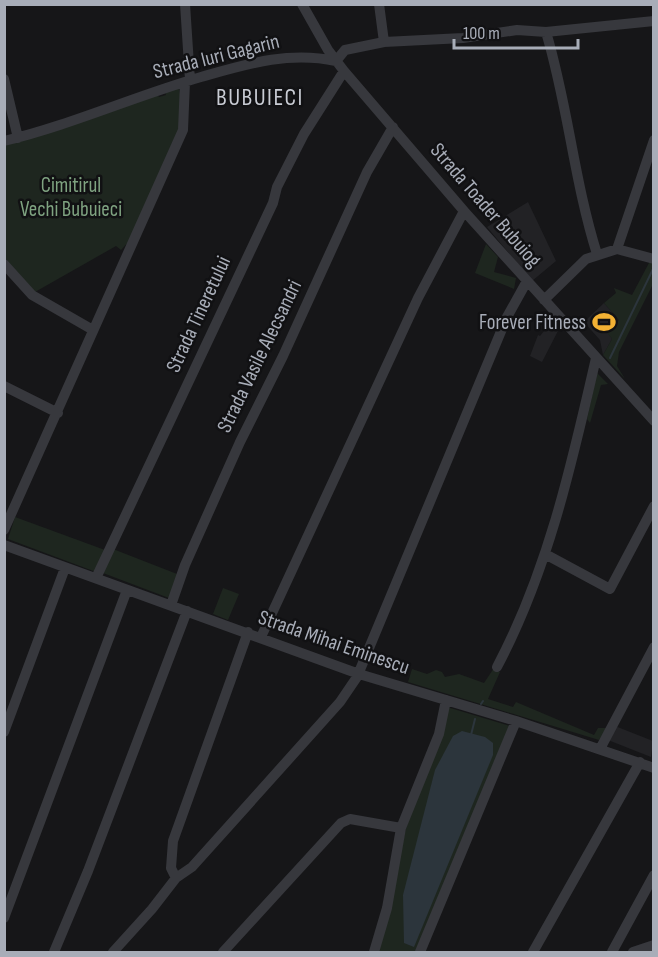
<svg xmlns="http://www.w3.org/2000/svg" width="658" height="957" font-family="'Sofia Sans Condensed',sans-serif">
<style>
.built{fill:#222225}
.green{fill:#1e261f}
.water{fill:#2c353c}
.lines{fill:none;stroke-linecap:round;stroke-linejoin:round}
.stream{stroke:#2c353c;stroke-width:2}
.street{stroke:#37383d;stroke-width:10}
.labels{text-anchor:middle;stroke-width:5;stroke-linejoin:round;paint-order:stroke}
.street-label{font-size:21px;fill:#a8adb8;stroke:#111113}
.park-label{font-size:21px;fill:#7fa381;stroke:#111113}
.poi-label{font-size:21px;fill:#a8adb8;stroke:#111113;text-anchor:end}
.quarter-label{font-size:24px;letter-spacing:1.5px;fill:#c9ccd4;stroke:#111113}
</style>
<rect width="100%" height="100%" fill="#161618"/>
<path class="built" d="M528 202 556 261 532 281 487 227Z
M604 303 619 320 607 331 612 339 603 355 600 340 584 322Z
M552 321 560 327 542 362 530 356 538 335 540 336Z
M615 726 653 741 651 757 608 740Z"/>
<path class="green" d="M179 88 183 111 182 126 133 237 121 250 116 246 35 292 5 258V144L157 94 159 97 166 95 165 91Z
M486 244 498 257 494 272 516 278 514 289 475 273Z
M650 261 653 262V284L619 352 617 366 625 379 603 355 612 339 606 331 619 320 604 303 616 293 614 288 632 295Z
M597 373 608 384 601 385 590 423 587 419Z
M15 517 105 550 96 572 8 539Z
M113 549 177 574 169 598 103 573Z
M223 588 239 594 228 620 213 614Z
M494 668 500 672 488 699 513 707 516 702 594 735 598 728H607L599 740 408 682 412 669 427 674 436 670 442 672 445 677 459 674 484 683Z
M447 707 510 726 416 952H377L406 828Z"/>
<path class="water" d="M462 731 485 737 493 743V755L414 947 404 943 403 895 435 770 453 736Z"/>
<g class="lines">
<path class="stream" d="M610 358 654 267
M481 704 483 701
M471 735 475 719"/>
<path class="street" d="M185 4 190 80
M302 4 328 50 344 71 464 211 654 421
M379 4 384 42
M546 32C568 105 574 181 597 254
M4 79 18 138
M4 141C71 125 135 96 201 77 247 64 288 51 336 61L345 50 384 42 463 38 517 30 546 32 654 21
M617 249 654 259
M4 264 32 295 93 330
M544 300 586 259 617 249 654 140
M4 386 58 413
M4 530 183 130 185 82
M4 545 359 674 516 721 654 768
M545 554 610 589 654 506
M96 578 273 203 277 187 304 134 344 71
M171 605 185 565 240 442 283 356 367 172 393 127
M261 637 418 298 464 211
M497 667C548 571 572 463 596 358
M4 732 65 568
M600 749 654 647
M176 878 171 868 173 841 248 632
M4 918 127 590
M54 952 88 871 187 611
M113 952 152 909 176 878 192 867 340 702 357 677 507 317 527 281
M223 952 341 823 350 819 401 828
M374 952 387 908 401 828 439 734 446 700
M420 952 516 721
M533 952 640 762
M612 952 654 875
M633 952 654 945"/>
</g>
<defs>
<g id="stadium-bare" transform="scale(1.8)"><path d="M0-5a6.5 5 0 1 0 0 10a6.5 5 0 1 0 0-10ZM-3.5-1.8h7v3.6h-7Z" fill="#f2b134" stroke="#111113" stroke-width="2.5" paint-order="stroke"/></g>
</defs>
<g fill-rule="evenodd">
<use href="#stadium-bare" x="604" y="322"/>
</g>
<g class="labels">
<g class="street-label">
<text transform="translate(216 56) rotate(-14)" y="7">Strada Iuri Gagarin</text>
<text transform="translate(486 205) rotate(49)" y="7">Strada Toader Bubuiog</text>
<text transform="translate(198 314) rotate(-65)" y="7">Strada Tineretului</text>
<text transform="translate(259 356) rotate(-64)" y="7">Strada Vasile Alecsandri</text>
<text transform="translate(334 642) rotate(19)" y="7">Strada Mihai Eminescu</text>
</g>
<g class="park-label">
<text x="71" y="192">Cimitirul<tspan x="71" dy="24">Vechi Bubuieci</tspan></text>
</g>
<g class="poi-label">
<text x="586" y="329">Forever Fitness</text>
</g>
<g class="quarter-label">
<text x="260" y="105">BUBUIECI</text>
</g>
</g>
<rect width="658" height="957" fill="none" stroke="#a8adb8" stroke-width="12"/>
<path d="M454 39v9h124v-9" fill="none" stroke="#a8adb8" stroke-width="3"/>
<text x="463" y="39" font-size="18" fill="#a8adb8" stroke="#111113" stroke-width="4.5" paint-order="stroke">100 m</text>
</svg>
